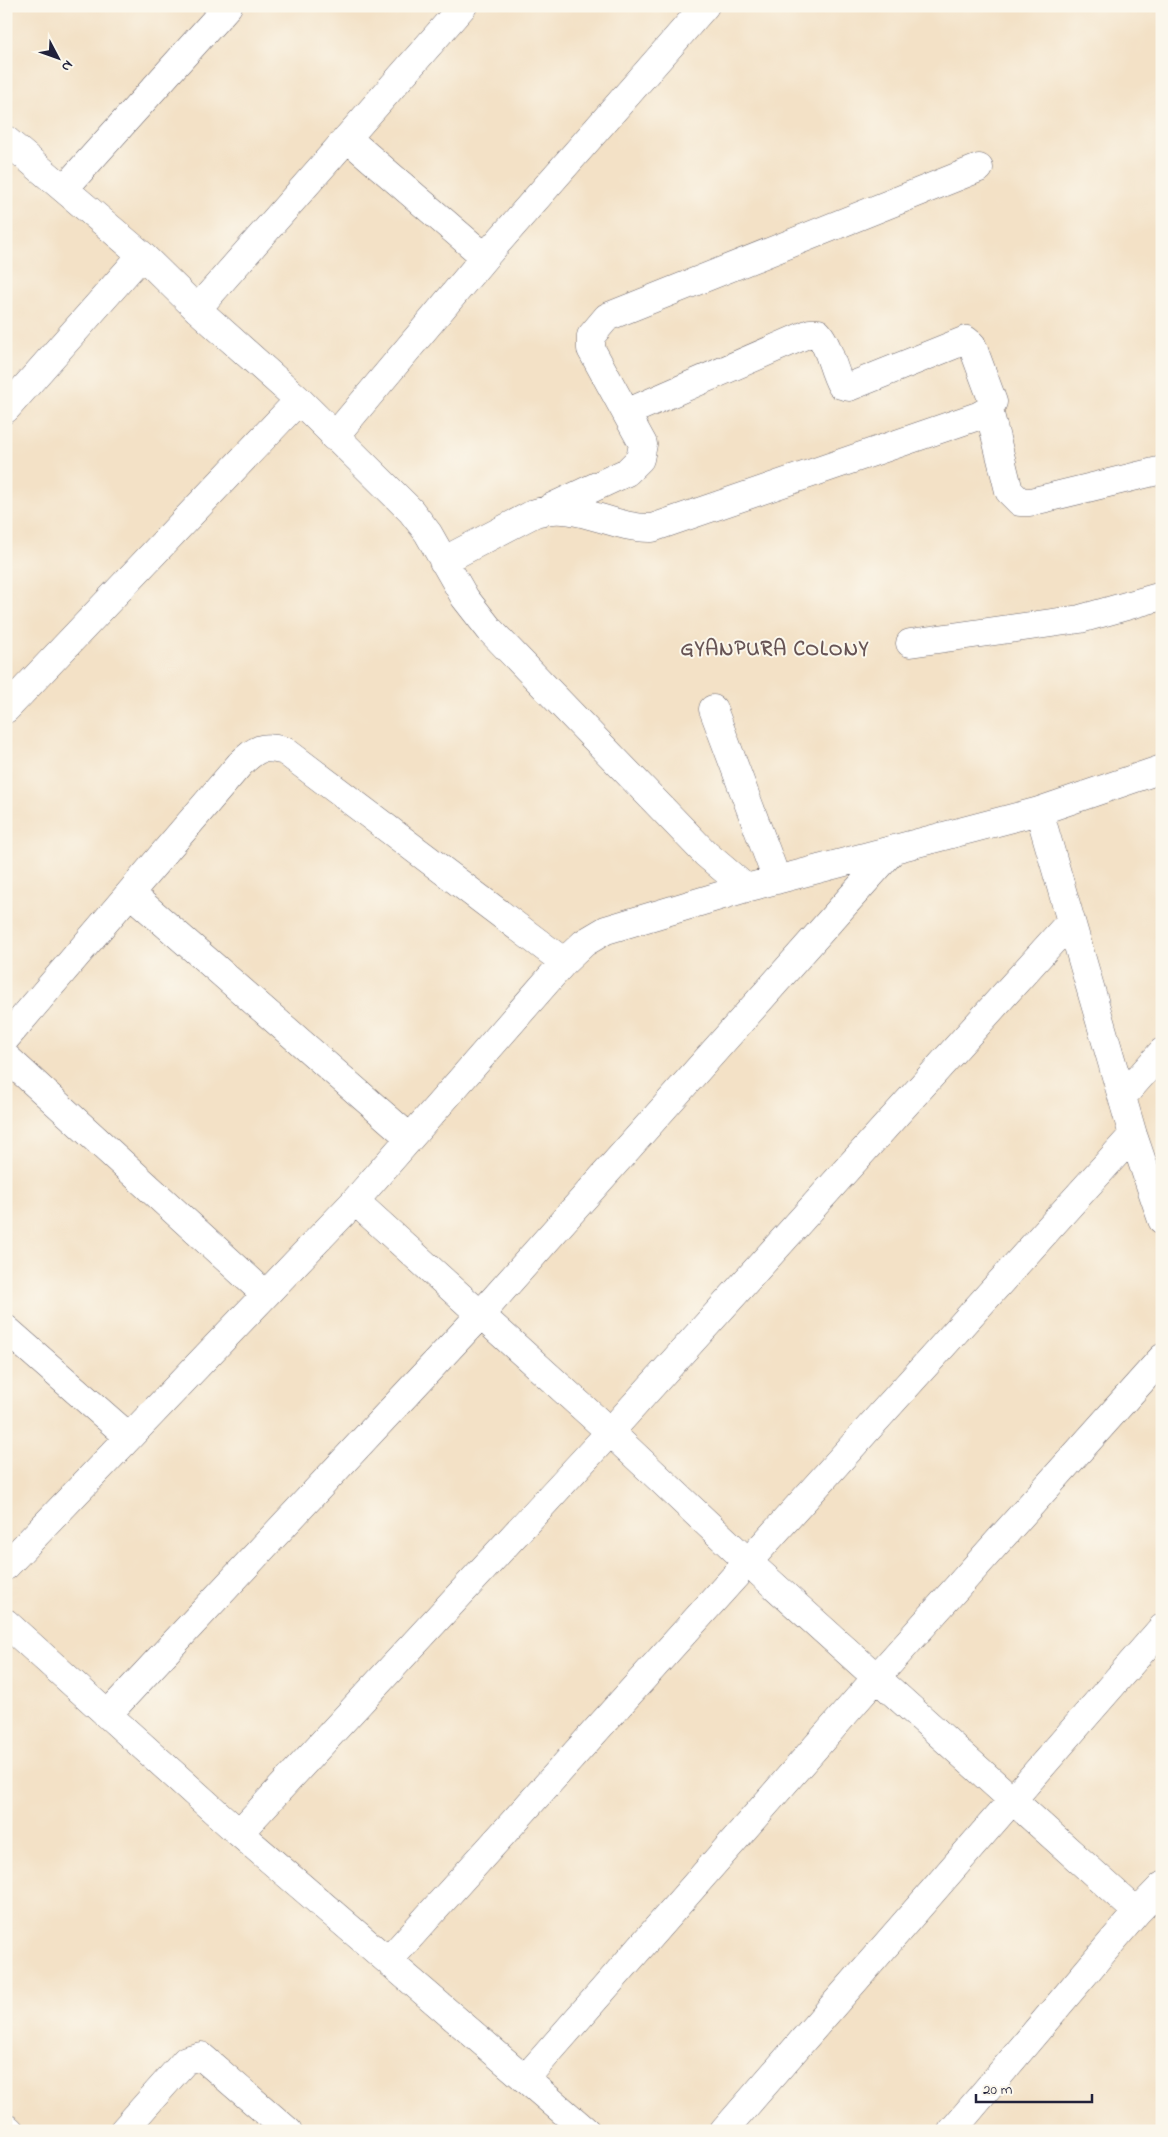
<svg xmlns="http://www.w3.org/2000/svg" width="1168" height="2137" font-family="'Indie Flower',sans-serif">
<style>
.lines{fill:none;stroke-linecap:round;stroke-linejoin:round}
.minor-casing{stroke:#6b656c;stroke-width:29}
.minor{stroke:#fff;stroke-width:28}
.labels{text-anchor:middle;stroke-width:4;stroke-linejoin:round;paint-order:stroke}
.district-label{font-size:21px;font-weight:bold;letter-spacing:1px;fill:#675455;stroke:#fbf7ec}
</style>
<rect width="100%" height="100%" fill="#fbf7ec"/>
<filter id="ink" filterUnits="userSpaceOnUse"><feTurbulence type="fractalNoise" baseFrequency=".02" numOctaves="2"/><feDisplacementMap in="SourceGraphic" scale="10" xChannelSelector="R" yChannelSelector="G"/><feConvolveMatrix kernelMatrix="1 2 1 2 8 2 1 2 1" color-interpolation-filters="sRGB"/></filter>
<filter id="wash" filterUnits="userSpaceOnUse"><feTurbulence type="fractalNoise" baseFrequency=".0096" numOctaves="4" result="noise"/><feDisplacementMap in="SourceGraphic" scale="20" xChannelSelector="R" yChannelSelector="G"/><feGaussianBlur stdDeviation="1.12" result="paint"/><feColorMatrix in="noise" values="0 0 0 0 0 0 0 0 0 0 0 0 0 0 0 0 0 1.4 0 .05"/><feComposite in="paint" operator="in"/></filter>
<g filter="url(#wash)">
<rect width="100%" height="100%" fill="#f3e1c6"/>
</g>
<g filter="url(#ink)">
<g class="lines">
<g class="minor-casing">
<path id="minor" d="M347 138 485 257
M6 140 142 255 197 309 299 400 411 511 428 533 465 598 490 630 706 854 746 888 1039 811 1162 769
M64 189 228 6
M197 309 463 6
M6 409 142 255
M989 410 1009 491 1020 502H1030L1162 470
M334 437 485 257 705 6
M550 508 627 472 640 459 643 444 591 349V336L607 317 979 168
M443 561 535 513C576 500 611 529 652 528L978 416 989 410 993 402 972 345 966 340 849 387 841 385C832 369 830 347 818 333H810L626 413
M910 643 1080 619 1162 596
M6 709 299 400
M713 709 777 880
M1039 811 1133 1135 1162 1220
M130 893 410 1138
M6 1038 240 764C257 748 262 745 285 751L564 962
M6 1057 265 1294
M1123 1096 1162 1052
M355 1201 610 1432 748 1562 1137 1912
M6 1329 129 1437
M6 1566 355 1201 564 962 584 943 606 930 746 888
M6 1623 239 1833 586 2131
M107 1715 480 1315 893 850
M239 1833 610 1432 1069 923
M389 1960 1133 1135
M525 2079 877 1677 1162 1358
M8 2129 10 2131
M123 2131 186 2060 201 2056 288 2131
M724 2131 1162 1628
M952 2131 1137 1912 1162 1886"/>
</g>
<use href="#minor" class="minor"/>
</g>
</g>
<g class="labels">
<g class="district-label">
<text x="775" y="655">GYANPURA COLONY</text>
</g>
</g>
<rect width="1168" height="2137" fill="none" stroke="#fbf7ec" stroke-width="25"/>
<g transform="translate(58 58) rotate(131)" stroke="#fbf7ec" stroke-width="4" paint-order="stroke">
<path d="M0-4L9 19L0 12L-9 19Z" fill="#22223b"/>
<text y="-8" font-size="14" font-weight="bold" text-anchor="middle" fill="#22223b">N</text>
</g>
<path d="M976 2094v8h116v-8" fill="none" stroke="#22223b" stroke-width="2.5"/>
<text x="983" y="2094" font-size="15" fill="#22223b" stroke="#fbf7ec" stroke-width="4" paint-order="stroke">20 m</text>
</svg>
